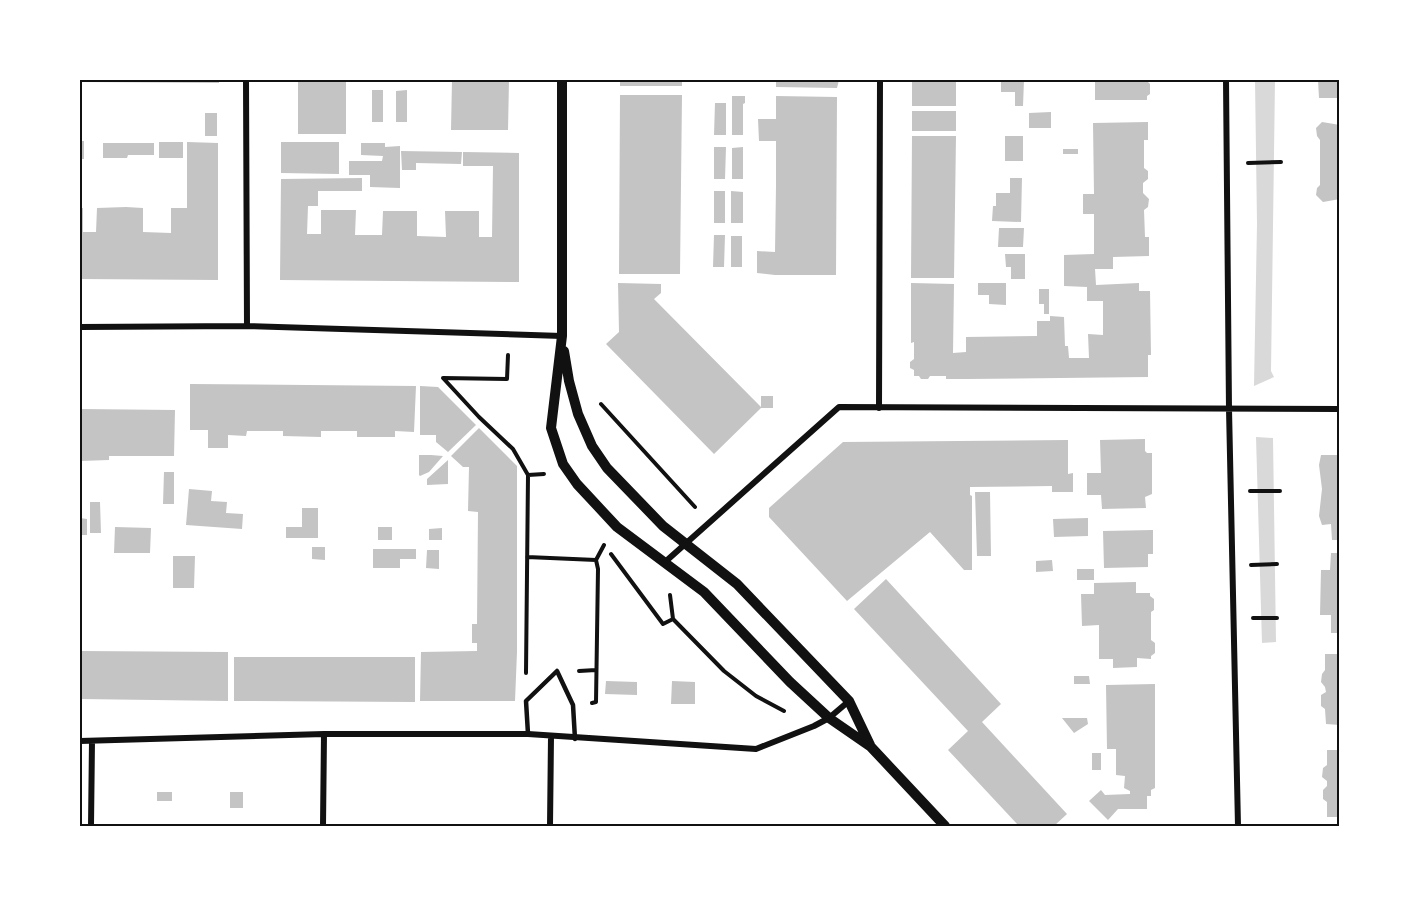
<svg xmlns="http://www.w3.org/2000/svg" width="1419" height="906" font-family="'Zilla Slab',serif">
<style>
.water{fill:#d9d9d9}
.building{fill:#c4c4c4}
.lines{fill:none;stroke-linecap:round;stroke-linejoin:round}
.path{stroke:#111;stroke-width:4}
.service{stroke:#111;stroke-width:4.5}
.minor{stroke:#111;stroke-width:6}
.tertiary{stroke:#111;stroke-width:10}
.neatline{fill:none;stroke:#111;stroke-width:2}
</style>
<rect width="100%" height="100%" fill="#fff"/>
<path class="water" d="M1255 80H1275L1271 371 1274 377 1254 386 1257 224Z
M1256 437 1273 438 1276 642 1262 643Z"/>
<path class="building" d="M80 80H219V83L80 82Z
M298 80H346V134H298Z
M452 80H509L508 130H451Z
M620 80H682V86H620Z
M776 80H839L837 88 776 87Z
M912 80H956V106H912Z
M1001 80H1024L1023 106H1015V92H1001Z
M1095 80H1146L1150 84V94L1147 96V100H1095Z
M1318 80H1340V98H1319Z
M372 90H383V122H372Z
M407 90V122H396V91Z
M620 95H682L680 274H619Z
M732 96H745V103L743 104V135H732Z
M776 96 837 97 836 275H775L757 273V251L775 252 776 186V141H759L758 119H776Z
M715 103H726V135H714Z
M912 111H956V131H912Z
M1051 112V128H1029V113Z
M205 113H217V136H205Z
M1148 122V140H1144V168L1148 171V179L1143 183V193L1149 199 1148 207 1144 210 1145 237H1149V256L1113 257V269H1095L1096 285 1139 283V291H1150L1151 355H1148V377L967 379H946V376H930L928 379H921L919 376H914V370L910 368V362L914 359V342L911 343V283L954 284 953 353 966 352V337L1037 336V321H1050V316L1064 317 1065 346H1068L1069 358H1089L1088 334 1103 335V301H1087V287L1064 286V255L1094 254V214H1083V194H1094L1093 123Z
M1322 122 1340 125V199L1323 202 1316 195 1317 188 1320 185V140L1317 136 1316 128Z
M912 136H956L954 278H911Z
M1005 136H1023V161H1005Z
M80 141H84V159H80Z
M159 142H183V158H159Z
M187 142 218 143V280L80 279V208H83V232H96L97 208 126 207 143 208V232L171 233V208H187Z
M281 142H339V174L281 173Z
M103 143H154V155H128L127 158H103Z
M361 143H385V147L400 146V188L370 187V175H349V161H382L383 156 361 155Z
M714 147H726L725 179H714Z
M743 147V179H732V148Z
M1063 149H1078V154H1063Z
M401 151 462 152 461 164 416 163V170H402Z
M463 152 519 153V282L280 280 281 179 362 178V191H318V206H308L307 234H321V210H356L355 235H382L383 211H417V236L446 237 445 211H479V237H492L493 166H463Z
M1010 178H1022L1021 222 992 221 993 206H996V193H1010Z
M714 191H725V223H714Z
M731 191 743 192V223H731Z
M999 228H1024L1023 247H998Z
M714 235H725L724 267H713Z
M731 236H742V267H731Z
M1005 254H1025V279H1011V267H1006Z
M618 283 661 284V293L654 299 761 407V396H773V408H761L714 454 606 344 619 332Z
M978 283H1006V305L989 304V295H978Z
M1039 289H1049V314H1044V304H1039Z
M190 384 416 386 414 432 395 431V437H357V431H321V437L283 436V431H247L246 436 228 435V448H208V430H190Z
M420 386 438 387 476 425 448 452 436 442V435H420Z
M80 409 175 410 174 456H109V460L80 461Z
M479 428 517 466V652L515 701H420L421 652 477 651V643H472V624H477L478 512 468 511 469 467H463L451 456Z
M1145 439V451L1147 453H1152V494L1145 497 1146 508 1102 509 1101 495H1087V473H1101L1100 440Z
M1068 440V474L1073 473V492H1052V486L970 487V495L972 496V570H964L930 532 847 601 769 517V508L843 442Z
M419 455H431L443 456 429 472 420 476 419 475Z
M1321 455H1340V540H1332L1331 524 1322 525 1319 516 1322 489 1319 465Z
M448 460V484L427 485V479Z
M164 472H174V504H163Z
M189 489 212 491 211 501 227 502 226 513 243 514 242 529 186 525Z
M975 492H990L991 556H977Z
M90 502H100L101 533H90Z
M302 508H318V538H286V527H302Z
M80 518 87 519V535H80Z
M1088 518V536L1054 537 1053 519Z
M115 527 151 528 150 553H114Z
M378 527H392V540H378Z
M442 528V540H429V529Z
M1153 530V554H1148V567L1104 568 1103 531Z
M312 547H325V560L312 559Z
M373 549H416V559H400V568H373Z
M427 550H439V569L426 568Z
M1331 553H1340V633H1331V615H1320L1321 570H1330Z
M173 556H195L194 588H173Z
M1052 560 1053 571 1036 572V561Z
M1077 569H1094V580H1077Z
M886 579 1001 704 982 722 1067 814 1054 826H1019L948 750 968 731 854 609Z
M1136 582V593H1150V596L1154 599V610L1151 612V640L1155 643V653L1151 656V659L1137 658V667L1113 668V659H1099V625L1082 626 1081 594H1094V583Z
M80 651 228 652V701L80 699Z
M1325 654H1340V725L1326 724 1325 709 1321 706V695L1326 692 1325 687 1321 682 1322 674 1325 670Z
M234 657H415V702L234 701Z
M1074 676H1089L1090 684H1074Z
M606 681 637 682V695L605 694Z
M672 681 695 682V704H671Z
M1155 684V788L1151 790V796H1147V809H1118L1108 820 1089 801 1101 790 1105 795 1130 794V791L1124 788 1125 776 1116 775V749H1107L1106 685Z
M1062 718H1087L1088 724 1074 733Z
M1327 750H1340V817H1327V802L1323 799V790L1327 786V781L1322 777 1323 768 1327 765Z
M1092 753H1101V770H1092Z
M157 792H172V801H157Z
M230 792H243V808H230Z"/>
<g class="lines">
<path class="path" d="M1248 163 1281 162
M508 355 507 379 443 378 479 417 513 449 528 475
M601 404 695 507
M1250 491H1280
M611 554 663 624 673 619
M527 557 596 560 604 545
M1251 565 1277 564
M670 595 673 619 724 671 756 696 784 711
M1253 618H1277
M579 671 596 670
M526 673 528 475 544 474
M592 703 596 702 598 569 596 560"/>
<path class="service" d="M528 734 526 701 557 671 573 705 575 739"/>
<path class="minor" d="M246 80 247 326
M1226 80 1229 409 1238 826
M80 327 247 326 562 336
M879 408 880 80
M665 562 839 407 1340 409
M80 741 324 734H528L756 749 814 726 829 718 849 701
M91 826 92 741
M323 826 324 734
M550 826 551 737"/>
<path class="tertiary" d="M562 80V336L551 428 563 464 577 484 617 527 704 592 790 682 829 718 871 747 945 826
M564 351 569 381 578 414 592 446 607 468 663 526 737 584 849 701 870 745"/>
</g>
<rect width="1419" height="906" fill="none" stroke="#ffffff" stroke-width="162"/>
<rect x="81" y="81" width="1257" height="744" class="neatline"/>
</svg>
